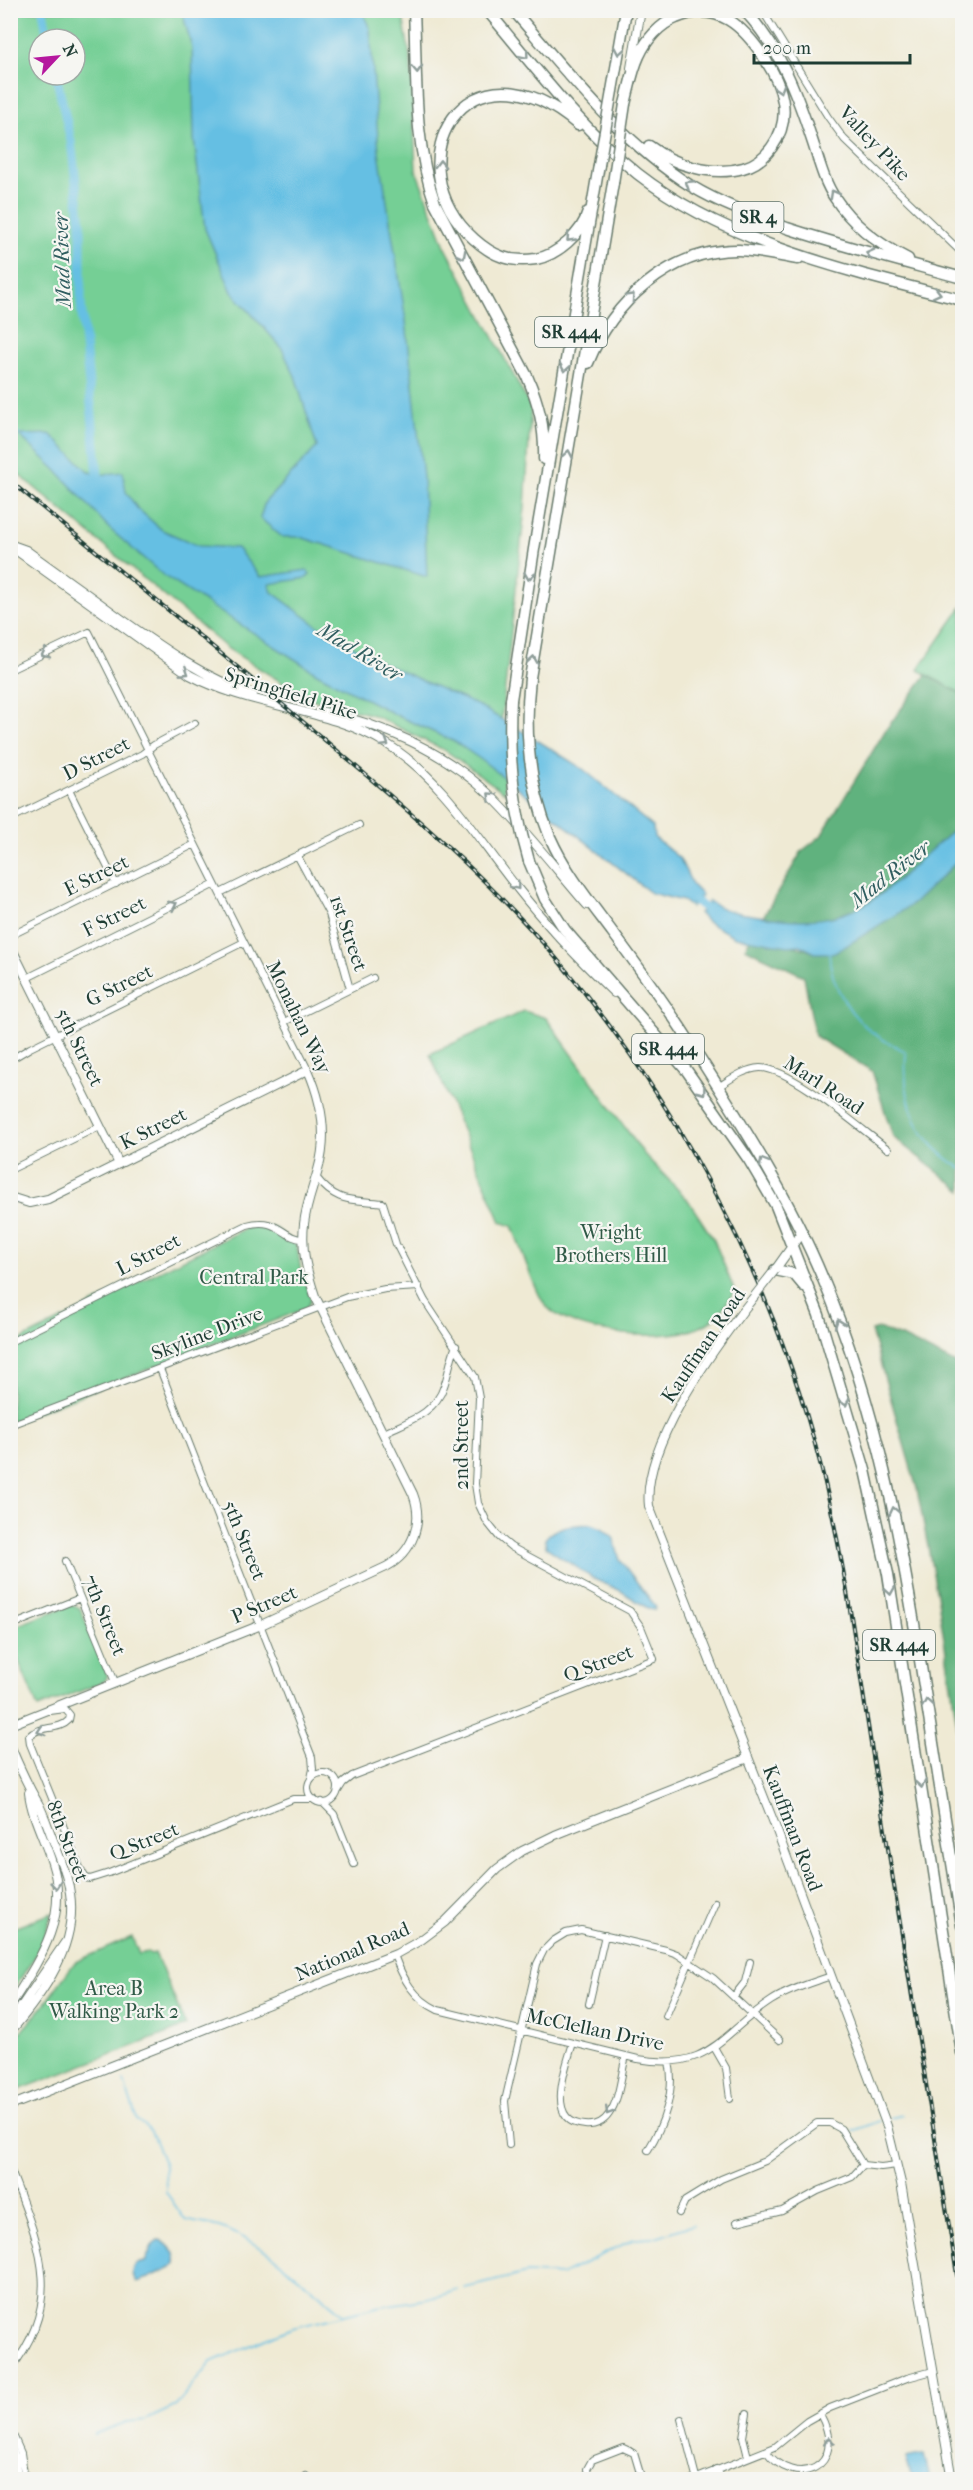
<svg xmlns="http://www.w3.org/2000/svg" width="973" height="2490" font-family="'IM FELL French Canon',serif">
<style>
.green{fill:#75cf95;stroke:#4a8664;stroke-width:1.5;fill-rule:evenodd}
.forest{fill:#60b27e;stroke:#407859;stroke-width:1.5}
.water{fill:#65bfe3;stroke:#427e8c;stroke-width:1.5}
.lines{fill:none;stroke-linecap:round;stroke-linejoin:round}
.stream{stroke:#65bfe3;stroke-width:1.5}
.river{stroke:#65bfe3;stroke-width:9}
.street-casing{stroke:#687a6c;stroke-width:8}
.secondary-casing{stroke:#687a6c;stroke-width:10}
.highway-casing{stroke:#687a6c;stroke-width:13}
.street{stroke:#fff;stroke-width:6}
.secondary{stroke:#fff;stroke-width:8}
.highway{stroke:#fff;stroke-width:10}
.rail-casing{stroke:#1f3d34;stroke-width:4}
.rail{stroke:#f6f6f2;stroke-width:1.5;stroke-dasharray:4.5;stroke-linecap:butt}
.secondary-bridge-casing{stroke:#687a6c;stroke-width:10;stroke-linecap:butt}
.highway-bridge-casing{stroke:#687a6c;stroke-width:13;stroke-linecap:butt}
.secondary-bridge{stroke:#fff;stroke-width:8}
.highway-bridge{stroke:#fff;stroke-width:10}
.oneway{stroke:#8f9e9a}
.labels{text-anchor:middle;stroke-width:4.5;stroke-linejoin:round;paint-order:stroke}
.shield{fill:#f6f6f2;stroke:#60746d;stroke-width:1.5}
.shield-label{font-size:18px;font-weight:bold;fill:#1f3d34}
.street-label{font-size:20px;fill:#1f3d34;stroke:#f6f6f2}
.park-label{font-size:20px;fill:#305a47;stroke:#f6f6f2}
.water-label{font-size:21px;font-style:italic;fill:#305e60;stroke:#f6f6f2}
</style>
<rect width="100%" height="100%" fill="#f6f6f2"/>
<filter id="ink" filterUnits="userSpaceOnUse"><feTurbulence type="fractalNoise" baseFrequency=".0167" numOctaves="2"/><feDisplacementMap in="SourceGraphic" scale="12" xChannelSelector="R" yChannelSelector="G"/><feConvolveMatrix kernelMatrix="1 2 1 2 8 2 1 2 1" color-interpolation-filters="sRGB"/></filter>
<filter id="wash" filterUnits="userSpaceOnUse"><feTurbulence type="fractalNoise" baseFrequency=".008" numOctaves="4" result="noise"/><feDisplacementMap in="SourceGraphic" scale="24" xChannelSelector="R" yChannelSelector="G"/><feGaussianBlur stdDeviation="1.35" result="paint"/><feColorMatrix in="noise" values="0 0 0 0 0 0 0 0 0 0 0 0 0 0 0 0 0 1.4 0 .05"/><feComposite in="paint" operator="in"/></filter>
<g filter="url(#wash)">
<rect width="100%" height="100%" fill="#efead4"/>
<path class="green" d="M11 11H402L411 62 416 170 445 246 531 408 525 508 501 724 505 793 446 751 373 715 307 698 228 649 11 468ZM39 39H75V75H39Z
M962 607V694L918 670Z
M524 1011 546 1018 644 1154 688 1200 714 1240 735 1292C727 1302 719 1316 708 1323 674 1345 573 1336 546 1306 536 1296 519 1242 512 1226L501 1222 430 1054Z
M256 1225 276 1229 297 1246 301 1271 311 1299 307 1308 11 1422V1345L248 1227Z
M70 1605 80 1608 107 1673V1678L103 1682 38 1708 11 1643 10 1628Z
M52 1913 40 1949 11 1993V1929Z
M132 1937 139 1954 147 1952 151 1954 155 1953 186 2026 11 2093V2043L40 2010 75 1962Z"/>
<path class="forest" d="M926 675 962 694V824C907 865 873 922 795 922 785 922 773 918 763 917L802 851 821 836 885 731Z
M962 857V1191L893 1137 872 1071 815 1036 804 976 745 948 750 939C772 944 795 943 815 953L913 904Z
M878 1329 902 1337 962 1367V1757L938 1600 917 1489 871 1331Z"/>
<path class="water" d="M182 11H362L370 29 379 152 406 321 423 477 427 577 300 537H282L260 518 265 502 317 447 295 376 281 347 232 292 205 229 194 139 192 48Z
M50 434 88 471 98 475 123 472 126 492 137 508 162 530 199 546 237 548 260 577 307 570 310 574 307 578 269 584 272 592 326 632 383 663 479 706 540 742 583 769 653 827 654 837 680 859 693 886 702 895 699 898 693 895 697 900 695 903 689 900 693 905 691 907 683 901 651 893 483 761 455 742 398 716 315 672 164 576 111 530 56 470 19 435Z
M962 824V857L913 904 835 953H815L800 945 788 946 735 937 707 922 699 913 701 911 706 913 703 909 705 906 710 908 707 904 709 901C725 913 746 914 766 917 871 934 890 878 962 824Z
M591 1524 602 1528 613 1537 620 1560 656 1607 655 1610 649 1609 621 1591 594 1579 546 1547 545 1539C555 1525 575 1525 591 1524Z
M158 2241C169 2242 177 2254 175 2265L149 2278 137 2282C132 2276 132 2270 136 2264L145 2262 153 2245Z
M920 2455H924L930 2479H912L906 2458Z"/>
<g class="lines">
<path class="stream" d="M10 426 20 435
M829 952C830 986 852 1021 882 1039 890 1044 898 1046 906 1053 902 1106 917 1141 962 1169
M124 2081 137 2120 151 2131 165 2166 166 2192 185 2220C197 2223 210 2224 222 2228 263 2242 309 2287 343 2314
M890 2118 903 2115
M853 2131 880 2121
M465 2288 527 2273 561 2275 634 2239 651 2238 693 2225
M94 2434 127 2422 146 2420 176 2406 211 2362 292 2328 381 2306 428 2299 458 2290"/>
<path class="river" d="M43 10 48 39
M56 75 71 141 81 224V304L98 475 102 484
M688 895 712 914"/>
</g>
</g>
<g filter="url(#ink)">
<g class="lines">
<g class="street-casing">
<path id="street" d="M762 10 828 117 844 139 962 253
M10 670 89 632 308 1070
M69 790 116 884
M10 819 142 754 154 745 195 723
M297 855 329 914 350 989
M220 893 359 825
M10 936 195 844
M27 978 215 884
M284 1022 373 978
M10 1060 30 1048 244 942
M718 1087C731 1079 744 1069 760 1068 790 1067 861 1129 888 1149
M10 1170 100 1126
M316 1177C337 1204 352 1199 383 1203L396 1244 425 1301 475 1377 479 1398 475 1484 478 1503 487 1522 499 1537 511 1547 630 1611 641 1627 654 1659 352 1776 343 1783 338 1791
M10 1342 247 1225C278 1216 283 1239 303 1239
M160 1369 312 1757 313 1769 311 1778
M10 1425 347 1297 385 1289 419 1287
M384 1433C408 1421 435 1414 444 1386 449 1373 450 1359 456 1346
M65 1561 115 1682
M10 1626 80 1598
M50 1711 65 1709 70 1715 69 1720C59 1731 40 1725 29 1736L30 1744 81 1870 86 1878 90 1879 109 1873 293 1799H314
M308 1788a15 15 0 1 1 30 0a15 15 0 1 1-30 0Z
M322 1802 334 1814 354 1864
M394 1955C403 1979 414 1999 438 2010L638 2059C711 2072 720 2034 771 2001 789 1989 812 1983 831 1976
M734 1996 745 1982 750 1962
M589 2004 605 1935
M666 2016 715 1903
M573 2043C566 2066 544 2123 585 2125 595 2126 604 2122 609 2114 620 2099 621 2073 626 2056
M714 2047 726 2068 730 2099
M509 2145 505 2101 537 1964 544 1950 553 1941 566 1933 581 1930 666 1950 677 1954 713 1978 780 2040
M648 2150C663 2126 676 2091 669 2062
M863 2165 881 2167 897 2165
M10 2168C38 2242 67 2299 10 2370
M679 2213 685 2201 721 2179 765 2161 817 2123H830L841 2129 863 2165
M737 2222 782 2211 818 2191 852 2177 863 2165
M747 2413 743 2437 748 2457
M681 2419 696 2477
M10 2428 21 2453 25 2480
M10 2443 16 2457 18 2480
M766 2451C794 2490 850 2469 820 2414
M716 2469 721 2480
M306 2476 309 2480
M589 2480 587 2469 592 2460 623 2448 634 2453 642 2480
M692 2480 775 2447 807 2421 830 2408 907 2378 933 2371"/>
</g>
<g class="secondary-casing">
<path id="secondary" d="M631 68 641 10
M12 545 26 550C57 573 89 595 120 618 161 647 204 678 253 694
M10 546 190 675C252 708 327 707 387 744 444 780 477 838 518 889 547 926 580 960 614 993
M320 711C382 724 444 751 490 795 525 829 555 868 587 905
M10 945 119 1164
M10 1197 29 1203 48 1199 308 1070C322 1102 328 1136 318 1170 313 1188 306 1205 304 1224 301 1250 307 1272 315 1296L413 1494C424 1523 413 1552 386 1567L261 1625 10 1725
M775 1270 802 1232
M742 1312C708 1357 642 1448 649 1506L774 1823 887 2126 901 2183 952 2480
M10 1745C19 1766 26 1783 38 1803 45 1816 49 1831 55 1845 61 1861 68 1876 70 1893 78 1946 43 1994 10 2032
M10 2006C38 1962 70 1918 52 1863 45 1840 32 1818 29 1793
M10 2023 66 1941
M10 2106 396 1954 421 1940 445 1922 497 1869 522 1851 555 1835 748 1758"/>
</g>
<g class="highway-casing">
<path id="highway" d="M414 10C417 75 413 142 435 203L527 376C539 404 545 428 544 459
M487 10C535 67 580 128 638 174 729 245 853 272 962 300
M513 10C567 72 621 142 691 186 721 204 754 216 787 228 845 247 904 262 962 278
M744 10C781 49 797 94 813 143 819 161 824 182 835 198 852 224 880 245 908 259
M612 91 626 10
M625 104C629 89 632 71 639 56 646 40 660 24 676 18 718 0 744 27 765 59 783 87 793 118 772 147 765 157 755 165 743 168 712 177 674 165 649 146
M578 125C467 30 390 163 474 239 493 256 510 263 536 259 557 255 582 234 588 212
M613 183 530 678C524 732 529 786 550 837 566 873 590 902 613 933 640 969 667 1006 691 1044 739 1119 789 1197 823 1279 878 1408 903 1549 924 1686 937 1766 950 1846 962 1926
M588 363C612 303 670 249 739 250 759 251 779 256 798 259
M511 700 534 549 599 165
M529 861 545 899 565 930 687 1071 749 1160 776 1206 819 1315 865 1470 888 1574 962 2053
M775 1270 794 1274 804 1286"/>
</g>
<use href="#street" class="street"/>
<use href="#secondary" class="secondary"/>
<use href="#highway" class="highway"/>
<g class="rail-casing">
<path id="rail" d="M10 481C105 559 201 636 295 715 386 792 479 867 556 958 678 1102 773 1280 820 1463 848 1571 860 1683 879 1793 907 1964 935 2135 962 2306"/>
</g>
<use href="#rail" class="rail"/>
<g class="secondary-bridge-casing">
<path id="secondary-bridge" d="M742 1312 775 1270"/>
</g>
<g class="highway-bridge-casing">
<path id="highway-bridge" d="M599 165 612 91
M613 183 625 104
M511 700C508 755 513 808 529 861"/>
</g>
<use href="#secondary-bridge" class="secondary-bridge"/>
<use href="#highway-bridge" class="highway-bridge"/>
</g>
<defs><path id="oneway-chevron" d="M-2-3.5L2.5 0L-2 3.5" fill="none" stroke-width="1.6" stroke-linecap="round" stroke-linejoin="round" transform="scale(1.5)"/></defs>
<g class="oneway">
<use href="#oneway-chevron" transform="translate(619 51) rotate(100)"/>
<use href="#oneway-chevron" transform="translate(525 55) rotate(50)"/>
<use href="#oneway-chevron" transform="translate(417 69) rotate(87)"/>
<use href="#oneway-chevron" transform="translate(780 89) rotate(73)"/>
<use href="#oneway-chevron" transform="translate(440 164) rotate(-91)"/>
<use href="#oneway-chevron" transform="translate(689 184) rotate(-147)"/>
<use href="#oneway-chevron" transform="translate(834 194) rotate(-119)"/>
<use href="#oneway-chevron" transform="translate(570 238) rotate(134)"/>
<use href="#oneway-chevron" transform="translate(870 254) rotate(-165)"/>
<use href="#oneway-chevron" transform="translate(462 255) rotate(62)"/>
<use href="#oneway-chevron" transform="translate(937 293) rotate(14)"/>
<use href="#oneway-chevron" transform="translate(631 297) rotate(-47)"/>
<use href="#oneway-chevron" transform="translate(565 368) rotate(100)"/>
<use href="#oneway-chevron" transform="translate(568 454) rotate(-80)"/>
<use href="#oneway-chevron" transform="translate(529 576) rotate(99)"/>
<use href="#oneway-chevron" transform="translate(45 654) rotate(154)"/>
<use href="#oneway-chevron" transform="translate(533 660) rotate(-81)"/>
<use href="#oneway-chevron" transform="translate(185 672) rotate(33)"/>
<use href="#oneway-chevron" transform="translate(385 743) rotate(32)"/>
<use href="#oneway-chevron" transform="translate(491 796) rotate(-136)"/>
<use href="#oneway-chevron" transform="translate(516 886) rotate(52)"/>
<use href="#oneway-chevron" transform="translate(173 905) rotate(-26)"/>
<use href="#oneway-chevron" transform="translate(702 1091) rotate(53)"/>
<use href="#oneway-chevron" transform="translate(763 1162) rotate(-120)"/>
<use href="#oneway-chevron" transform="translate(839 1323) rotate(-109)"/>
<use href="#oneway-chevron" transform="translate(845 1402) rotate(74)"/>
<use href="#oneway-chevron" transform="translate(894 1511) rotate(-103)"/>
<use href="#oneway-chevron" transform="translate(890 1591) rotate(81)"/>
<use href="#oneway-chevron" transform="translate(927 1703) rotate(-99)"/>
<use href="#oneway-chevron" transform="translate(41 1731) rotate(162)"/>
<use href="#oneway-chevron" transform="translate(921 1784) rotate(81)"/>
<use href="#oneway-chevron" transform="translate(56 1885) rotate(84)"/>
<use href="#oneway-chevron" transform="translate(609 2111) rotate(121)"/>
<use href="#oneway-chevron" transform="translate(829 2441) rotate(-96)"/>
</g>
</g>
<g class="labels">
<g class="shield">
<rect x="732.5" y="202" width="51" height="30" rx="4.5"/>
<rect x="535" y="317" width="72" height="30" rx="4.5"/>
<rect x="632" y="1034" width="72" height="30" rx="4.5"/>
<rect x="863" y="1630" width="72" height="30" rx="4.5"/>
</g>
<g class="shield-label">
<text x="758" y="223">SR 4</text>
<text x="571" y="338">SR 444</text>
<text x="668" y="1055">SR 444</text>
<text x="899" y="1651">SR 444</text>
</g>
<g class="street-label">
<text transform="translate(875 143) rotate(47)" y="7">Valley Pike</text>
<text transform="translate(291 693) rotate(17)" y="7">Springfield Pike</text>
<text transform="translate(96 758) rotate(-27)" y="7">D Street</text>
<text transform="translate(96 875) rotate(-26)" y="7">E Street</text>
<text transform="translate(114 916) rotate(-26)" y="7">F Street</text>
<text transform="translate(349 933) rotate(71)" y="7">1st Street</text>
<text transform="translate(119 985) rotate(-26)" y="7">G Street</text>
<text transform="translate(299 1017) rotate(64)" y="7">Monahan Way</text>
<text transform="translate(80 1047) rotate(64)" y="7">5th Street</text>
<text transform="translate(824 1085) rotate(33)" y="7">Marl Road</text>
<text transform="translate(153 1128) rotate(-26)" y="7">K Street</text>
<text transform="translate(148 1254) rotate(-27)" y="7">L Street</text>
<text transform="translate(207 1333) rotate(-21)" y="7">Skyline Drive</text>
<text transform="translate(703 1345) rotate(-56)" y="7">Kauffman Road</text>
<text transform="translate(461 1445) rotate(-90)" y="7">2nd Street</text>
<text transform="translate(245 1540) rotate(68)" y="7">5th Street</text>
<text transform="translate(264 1604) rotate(-23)" y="7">P Street</text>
<text transform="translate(105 1615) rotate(68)" y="7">7th Street</text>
<text transform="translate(598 1663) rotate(-21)" y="7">Q Street</text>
<text transform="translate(793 1828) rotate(69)" y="7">Kauffman Road</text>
<text transform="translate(68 1841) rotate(69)" y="7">8th Street</text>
<text transform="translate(144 1841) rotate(-22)" y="7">Q Street</text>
<text transform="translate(352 1951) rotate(-23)" y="7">National Road</text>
<text transform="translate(595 2029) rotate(12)" y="7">McClellan Drive</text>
</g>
<g class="park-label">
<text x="611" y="1239">Wright<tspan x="611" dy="23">Brothers Hill</tspan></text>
<text x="254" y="1284">Central Park</text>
<text x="114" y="1995">Area B<tspan x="114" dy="23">Walking Park 2</tspan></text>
</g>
<g class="water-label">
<text transform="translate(62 260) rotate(-92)" y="7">Mad River</text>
<text transform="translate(360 652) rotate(31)" y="7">Mad River</text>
<text transform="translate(890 874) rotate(-38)" y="7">Mad River</text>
</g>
</g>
<rect width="973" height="2490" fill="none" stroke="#f6f6f2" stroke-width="36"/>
<g transform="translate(57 57) rotate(64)"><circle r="28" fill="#f6f6f2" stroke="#a0aca6" stroke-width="1.5"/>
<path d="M0-4.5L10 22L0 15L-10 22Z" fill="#b5179e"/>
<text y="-9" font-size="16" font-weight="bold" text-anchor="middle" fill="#1f3d34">N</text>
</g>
<path d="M754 54v9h156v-9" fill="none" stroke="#1f3d34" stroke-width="3"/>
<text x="763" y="54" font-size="18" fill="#1f3d34" stroke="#f6f6f2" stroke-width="4.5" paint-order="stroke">200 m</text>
</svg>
